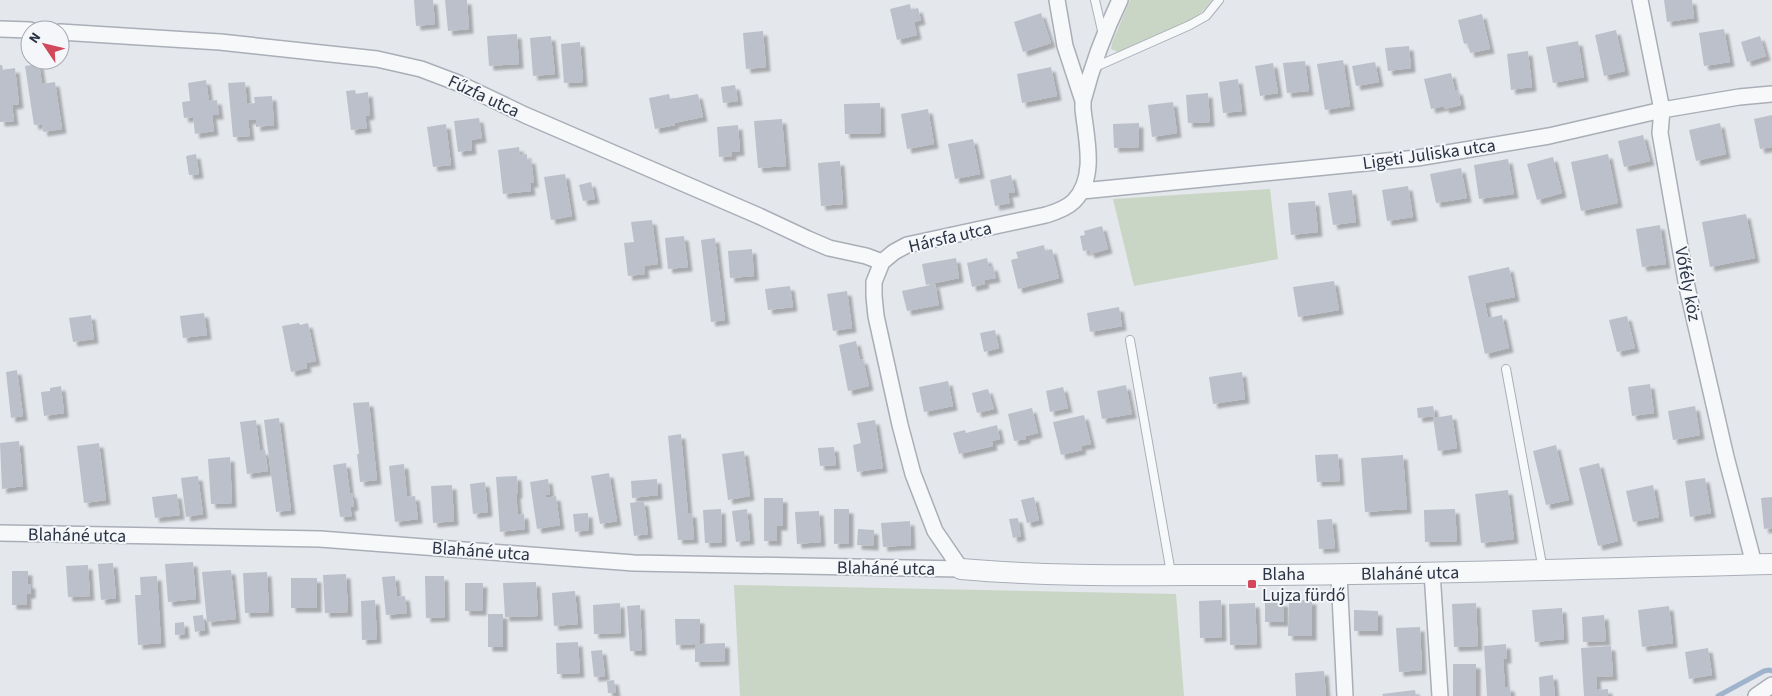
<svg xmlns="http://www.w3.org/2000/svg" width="1772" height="696" font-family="'Source Sans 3',sans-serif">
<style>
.green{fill:#c9d6c5}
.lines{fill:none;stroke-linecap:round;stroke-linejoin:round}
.stream{stroke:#9fb4cc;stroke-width:5}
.building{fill:#bbc0ca;filter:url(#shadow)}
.service-casing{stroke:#a9aeb7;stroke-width:10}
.minor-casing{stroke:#a9aeb7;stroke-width:18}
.tertiary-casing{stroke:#a9aeb7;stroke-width:22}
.service{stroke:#f7f8fa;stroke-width:8}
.minor{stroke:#f7f8fa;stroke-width:15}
.tertiary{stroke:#f7f8fa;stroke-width:20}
.poi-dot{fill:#d1495b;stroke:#f4f6f9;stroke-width:2}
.labels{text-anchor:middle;stroke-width:4;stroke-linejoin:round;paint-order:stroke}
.street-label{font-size:18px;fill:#2b3445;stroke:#f4f6f9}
.poi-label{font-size:18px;fill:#2b3445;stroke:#f4f6f9;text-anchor:start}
</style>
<defs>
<filter id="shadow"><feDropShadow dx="4.5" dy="4.5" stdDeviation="1" flood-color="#0004"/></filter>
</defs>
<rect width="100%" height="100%" fill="#e4e7ec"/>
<path class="green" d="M1130 0H1212C1198 25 1145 41 1118 52L1111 49 1112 43Z
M1270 189 1278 259 1134 286 1113 199Z
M734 585 1176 594 1184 696H740Z"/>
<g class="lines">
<path class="stream" d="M1718 696 1764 671 1769 670 1772 671"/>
</g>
<path class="building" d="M414 0H433L435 24 416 26Z
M445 0H467L469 29 448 31Z
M1664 0H1692L1694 18 1667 22Z
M910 4 911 10 918 8 921 20 914 22 917 35 897 40 890 9Z
M1041 13 1051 43 1023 52 1014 22Z
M1482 14 1490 49 1470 53 1468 43 1464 44 1458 20Z
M1724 29 1730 62 1704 66 1699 33Z
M1616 30 1625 71 1604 76 1595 35Z
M763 31 766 67 746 69 743 33Z
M517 34 519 64 489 66 487 36Z
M551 36 555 74 533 76 530 38Z
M1760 36 1766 56 1747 62 1741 42Z
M1578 41 1584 77 1553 83 1546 47Z
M580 42 583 82 564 83 561 44Z
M1409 46 1411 68 1388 71 1385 48Z
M1528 51 1532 87 1511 90 1507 54Z
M1343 60 1350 106 1325 110 1317 64Z
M1305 61 1309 91 1287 93 1283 63Z
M1375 62 1379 82 1356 86 1352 66Z
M1273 63 1278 93 1260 96 1255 66Z
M39 64 42 84 55 82 62 129 43 132 42 124 34 125 25 66Z
M0 65H2L3 70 15 68 19 104 12 105 14 121 0 122Z
M1051 67 1057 96 1022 103 1017 74Z
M1451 73 1455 91 1458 90 1461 105 1445 109 1444 106 1431 109 1424 79Z
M1238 79 1242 111 1223 113 1219 82Z
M206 80 209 101 217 100 219 115H212L214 131 195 134 193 117 184 118 182 102 190 101 188 83Z
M245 82 247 104 255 103 254 97 272 96 274 125 256 127V119L248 120 250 136 233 137 228 83Z
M735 85 738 101 723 103 721 87Z
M355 90 356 94 368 92 370 115 365 116 367 128 351 130 346 91Z
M1208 93 1210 122 1188 123 1186 95Z
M669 94 670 99 698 94 703 117 674 123 675 125 655 129 649 98Z
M1173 102 1177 133 1152 137 1148 105Z
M880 103 881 133 845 134 844 104Z
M928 109 934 144 907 149 901 114Z
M1772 115V147L1760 149 1754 119Z
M479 118 482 138 471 140 472 150 458 152 454 121Z
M782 119 786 166 758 168 754 121Z
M1139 123V147L1114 148 1113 124Z
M1720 123 1726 154 1696 161 1689 130Z
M446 124 451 165 433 167 427 127Z
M738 125 740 151 732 152V156L719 157 717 127Z
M1643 135 1650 161 1624 167 1618 141Z
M973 139 980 174 955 179 948 144Z
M519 147 520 155 527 154V160L531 159 534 183H530L531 191 503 194 498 150Z
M196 154 199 174 189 175 186 156Z
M1608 154 1618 203 1581 211 1571 162Z
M1553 157 1562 193 1537 200 1527 164Z
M1508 159 1514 194 1479 199 1474 165Z
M840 161 843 204 821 206 818 163Z
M1461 168 1467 198 1436 203 1430 174Z
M565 174 572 216 551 220 544 177Z
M1011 175 1015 192 1008 193 1010 203 995 206 990 180Z
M591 182 595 199 583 201 579 185Z
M1408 186 1413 217 1387 221 1382 190Z
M1352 190 1356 222 1333 225 1328 193Z
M1315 201 1318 232 1291 235 1288 203Z
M1746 214 1755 258 1710 267 1702 222Z
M652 220 658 264 644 266 645 274 628 276 624 243 634 242 631 222Z
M1660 225 1666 264 1642 267 1636 229Z
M1102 226 1108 249 1090 254 1089 250 1083 251 1080 236 1085 235 1084 231Z
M684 236 688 267 668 269 665 238Z
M715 238 725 320 711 322 701 240Z
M1044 245 1045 251 1052 249 1059 278 1018 289 1011 260 1018 258 1016 252Z
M752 249 754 276 730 278 728 251Z
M956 258 959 278 926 285 922 264Z
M987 258 989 267 993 266 996 278 984 280 985 284 972 287 967 263Z
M1509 267 1515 297 1485 303 1488 318 1502 315 1509 348 1485 354 1468 276Z
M1334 281 1339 310 1298 317 1293 287Z
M935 284 939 305 907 311 902 291Z
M790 286 793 307 768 310 765 289Z
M847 291 852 328 833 331 827 294Z
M1119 307 1122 326 1090 332 1087 313Z
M204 313 207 335 183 338 180 316Z
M91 315 94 339 73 342 69 318Z
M1627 316 1635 348 1617 352 1609 320Z
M299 323 300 325 308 323 316 361 306 363 307 368 291 372 282 326Z
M995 330 999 348 984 352 980 333Z
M856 341 860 360 863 359 869 386 848 391 839 345Z
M17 370 23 416 11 418 6 372Z
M1242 372 1245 399 1213 404 1209 377Z
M948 381 953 406 924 412 919 387Z
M1650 384 1654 413 1632 416 1628 387Z
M1126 385 1132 414 1102 419 1097 391Z
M61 386 64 413 44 416 41 392 50 391V388Z
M1063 387 1068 408 1050 412 1046 391Z
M988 389 994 409 977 413 972 393Z
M369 402 377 480 360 482 357 454H359L353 403Z
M1433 406 1435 416 1418 418 1417 408Z
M1695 406 1700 435 1673 440 1668 411Z
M1032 408 1038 433 1026 436V439L1014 441 1008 414Z
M1084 415 1091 444 1081 446 1082 450 1061 455 1053 422Z
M1452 415 1457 448 1438 451 1433 418Z
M279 418 291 510 276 512 264 420Z
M256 420 260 451 265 450 268 471 247 474 240 422Z
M875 420 883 468 857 472 853 445 861 443 857 423Z
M997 425 1000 439 992 441 993 446 959 454 953 433 965 430 966 433Z
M681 434 688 513H692L694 539 678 540 668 436Z
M19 441 23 486 2 489 0 443Z
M99 443 106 500 84 503 77 446Z
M1556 445 1569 500 1546 505 1533 451Z
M834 447 836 465 820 466 818 448Z
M744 451 750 496 728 500 722 454Z
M1338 454 1340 481 1317 482 1315 455Z
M1403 455 1407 509 1365 512 1361 458Z
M230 457 232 503 211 504 208 459Z
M346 463 350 494 352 493 354 506 350 507 352 516 340 517 333 465Z
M1599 463 1618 541 1598 546 1579 468Z
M404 464 407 497 415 496 418 519 395 522 389 466Z
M609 473 617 521 600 524 591 476Z
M198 476 203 514 186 517 181 478Z
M517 476 518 494H516L518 515 524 514 525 529 500 532 496 477Z
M1705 478 1711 513 1690 517 1685 481Z
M548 479 550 494 546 495V498L556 496 560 525 537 529 530 482Z
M657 479 658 495 632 498 631 481Z
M485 482 488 512 473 514 470 484Z
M452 485 454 521 433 523 431 486Z
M1653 485 1659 517 1633 522 1626 491Z
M1508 490 1514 539 1481 543 1475 494Z
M177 494 180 515 155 518 152 497Z
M1034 497 1039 520 1027 523 1021 500Z
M1772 497V528L1764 529 1761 498Z
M764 498H783V526H777V541H764Z
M644 501 648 534 634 536 630 503Z
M721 509 722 542 705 543 703 510Z
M747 509 750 540 736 542 732 511Z
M834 509H849V543L834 544Z
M1455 509 1457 541 1425 542 1424 510Z
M819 511 821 542 797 544 795 512Z
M588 513 589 530 575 532 573 514Z
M1018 518 1021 536 1013 538 1009 519Z
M1332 519 1335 548 1319 549 1317 520Z
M910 521 911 545 883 547 881 523Z
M858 529 874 530V546L857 545Z
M193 562 196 599 168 602 165 564Z
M113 563 116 598 101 600 98 564Z
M88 565 90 596 68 597 66 566Z
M231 570 236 619 207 622 202 572Z
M12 571H28V584H31V594H27V605H12Z
M267 572 269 612 245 613 243 573Z
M346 574 348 612 325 613 323 575Z
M157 576 161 643 138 645 135 595H141L140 577Z
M395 576 397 597 405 596 407 613 386 615 382 577Z
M425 576H444L445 617 426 618Z
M291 578H317V608H291Z
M536 582 538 616 505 617 503 583Z
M465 583H483L482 611H465Z
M575 591 578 624 554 626 552 593Z
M375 600 377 639 362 640 361 601Z
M1221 600 1222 637 1200 638 1199 601Z
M1289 600H1312V636H1288Z
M1265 602H1284V622H1265Z
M620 603 621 633 594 634 593 605Z
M1255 603 1257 644 1230 645 1229 604Z
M1476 603 1478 646 1454 647 1452 604Z
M640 605 642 651H630L627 606Z
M1669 606 1673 643 1642 647 1638 610Z
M1562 608 1564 639 1535 642 1532 610Z
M1354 610 1378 611V631H1354Z
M488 614H503V647H488Z
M203 615 205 630 195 632 193 616Z
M1604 615 1606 641 1583 642 1582 617Z
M675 619H700V644L725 643V661L695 662V644L676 645Z
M184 622 185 634 175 635V623Z
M1420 627 1422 670 1399 672 1396 628Z
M578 642 580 673 557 674 556 643Z
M1506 644 1507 659H1503L1505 687H1510L1511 696H1487L1484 646Z
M1611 646 1613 676 1596 677 1597 690 1608 689V696H1584L1581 648Z
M1708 648 1712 675 1689 679 1685 652Z
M602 650 605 676 594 677 591 651Z
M1453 664H1476V696H1453Z
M1324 671 1326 696H1296L1295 673Z
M1553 675 1555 696H1540L1539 677Z
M614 680 616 693H608L607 681Z
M1415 690 1416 696H1383L1382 694Z"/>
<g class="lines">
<g class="service-casing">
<path id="service" d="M1095 0 1103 35
M1093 68 1190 25 1206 16 1219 0
M1130 340 1171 573
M1506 369 1543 570"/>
</g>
<g class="minor-casing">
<path id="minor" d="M1640 0 1662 110 1660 133 1687 287 1726 457 1754 564
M0 29 30 30
M60 32 220 42 377 59 421 69 458 83 525 115 759 216 808 239 829 248 866 256 882 262
M1083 101C1092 66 1104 33 1120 0
M1082 191 1417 158 1549 136 1662 110 1739 97 1772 94
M0 533 320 539 634 563 961 569
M961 569 935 531 913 474 900 425 876 316 874 296V282L882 262 894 252 907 245 1046 215C1056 212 1067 208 1074 201 1097 177 1086 138 1083 109V101L1065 46 1057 0
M1432 572 1440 696
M1339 575 1345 696
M1756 696 1772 685"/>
</g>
<g class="tertiary-casing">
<path id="tertiary" d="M961 569C1053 577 1146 575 1238 575 1416 575 1594 568 1772 564"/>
</g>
<use href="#service" class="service"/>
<use href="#minor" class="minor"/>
<use href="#tertiary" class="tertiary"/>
</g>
<rect class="poi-dot" x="1247" y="579" width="10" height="10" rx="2.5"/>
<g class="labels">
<g class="street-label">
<text transform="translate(484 96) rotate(25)" y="6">Fűzfa utca</text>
<text transform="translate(1429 154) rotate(-8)" y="6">Ligeti Juliska utca</text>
<text transform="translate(950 237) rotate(-13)" y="6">Hársfa utca</text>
<text transform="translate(1688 284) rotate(79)" y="6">Vőfély köz</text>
<text transform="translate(77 535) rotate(1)" y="6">Blaháné utca</text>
<text transform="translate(481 551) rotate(4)" y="6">Blaháné utca</text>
<text transform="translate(886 568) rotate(1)" y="6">Blaháné utca</text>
<text transform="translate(1410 573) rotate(-1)" y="6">Blaháné utca</text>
</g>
<g class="poi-label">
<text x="1262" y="580">Blaha<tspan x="1262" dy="21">Lujza fürdő</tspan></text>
</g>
</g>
<g transform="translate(45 45) rotate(305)"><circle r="24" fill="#f4f6f9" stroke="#a4a8b1"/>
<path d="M0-4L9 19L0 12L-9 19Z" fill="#d1495b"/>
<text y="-8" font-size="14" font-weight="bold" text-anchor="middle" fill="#2b3445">N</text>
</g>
</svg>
